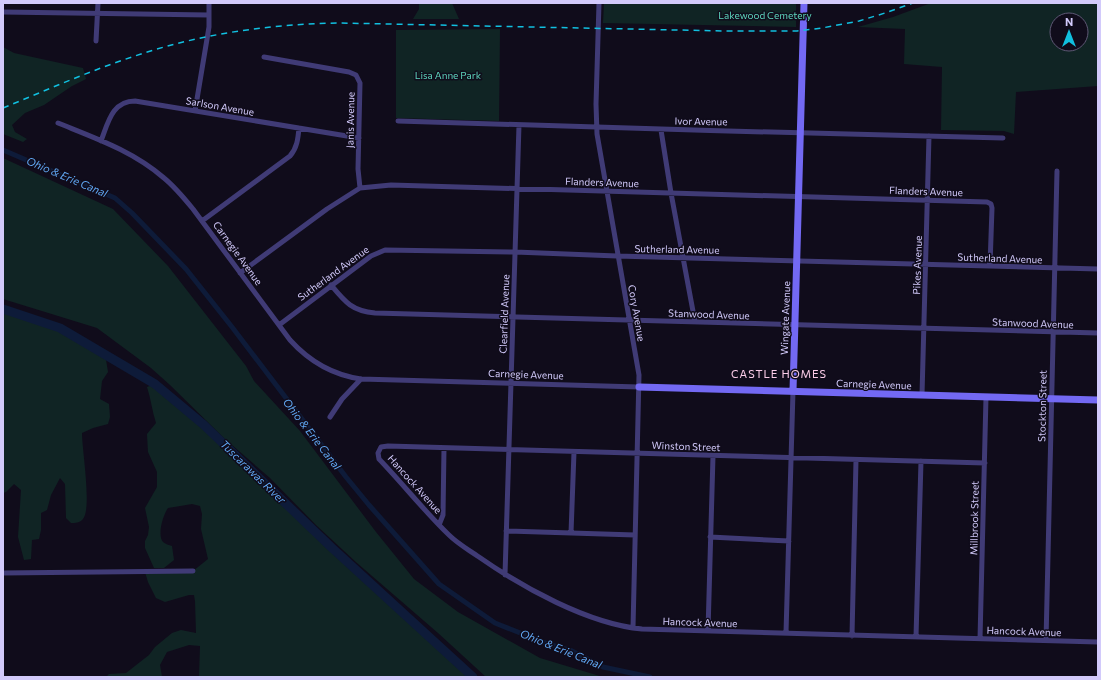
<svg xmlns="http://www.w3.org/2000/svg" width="1101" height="680" font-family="Commissioner,sans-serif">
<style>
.green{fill:#102424;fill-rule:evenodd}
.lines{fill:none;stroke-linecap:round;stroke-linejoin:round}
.canal{stroke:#0e1b39;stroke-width:5}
.river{stroke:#0e1b39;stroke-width:9}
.street{stroke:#403b76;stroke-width:5}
.secondary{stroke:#7369f3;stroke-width:7}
.rail{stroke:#11c0e0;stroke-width:1.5;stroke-dasharray:6 5;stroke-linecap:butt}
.labels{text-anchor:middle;stroke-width:3;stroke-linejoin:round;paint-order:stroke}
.park-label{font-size:10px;fill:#5dd4bc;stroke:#100c1b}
.street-label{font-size:10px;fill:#d2cafb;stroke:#100c1b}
.water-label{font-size:11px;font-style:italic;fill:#60a7f3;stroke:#100c1b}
.neighbourhood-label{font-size:11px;letter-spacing:1px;fill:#fbcce8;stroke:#100c1b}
</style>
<rect width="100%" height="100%" fill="#100c1b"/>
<path class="green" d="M419 3H452L459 19H413L419 9Z
M604 3H796V27L603 23Z
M931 3H1098V86L1016 92 1014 134 1004 131 941 130 942 67 904 64 905 29 858 27 893 17ZM1057 20H1081V44H1057Z
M500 29 499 121 396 118V30Z
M3 47 14 53 83 68 86 79 72 86 44 105 25 113 12 125 15 132 27 139 23 142 3 134Z
M3 158 113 209 168 266 246 366 254 381 300 431 376 532 414 579 458 612 540 658 603 677H486L438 633 357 563 316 525 270 478 225 439 170 385 151 368 97 328 3 299Z
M3 309 60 328 105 354 108 372 102 381 100 399 109 404 110 417 108 424 93 428 82 433C82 450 92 508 83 519 80 523 75 523 71 523L66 518 65 484 60 478 51 495 47 510 41 513V530L39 539 32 540 31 559 24 560 18 537 21 490 14 484 6 492 3 493Z
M155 384 473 677H199L200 646 189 645 167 652 160 665 162 677H106L109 674 126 673 149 655 155 647 172 633 181 630 196 633 195 601 194 595H189L165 602 156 598 148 582 145 572 193 571 208 559 201 529 202 514 200 506 192 504 168 508C163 515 157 535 163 542 165 544 169 545 172 546L174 560 164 568H154L145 548V541L148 535 149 527 145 508 157 487V472L148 452 147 434 156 423C152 411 151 399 147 387Z"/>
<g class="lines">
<path class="canal" d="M3 150 115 198 132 213 186 269 232 327 346 477 369 505 439 584 495 623 548 644 572 651 603 667 650 677"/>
<path class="river" d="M3 309 60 328 155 384 204 425 331 547 473 677"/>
<path class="street" d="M599 3 596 104 597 134 639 375 633 628
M3 12 209 15
M96 41 98 3
M264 57 349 72 356 75 360 83 358 169 360 188
M195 111 209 27V3
M398 121C600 127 801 134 1003 138
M58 123C95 138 133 151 164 178 175 187 184 198 193 209L290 340C309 361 333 375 361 379L639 387
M661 130 671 193 695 322
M101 141C108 123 112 101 135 101L359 138
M202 221 290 156C297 148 298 139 299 128
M240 273 327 209 360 188 391 185 987 202 991 204 992 208 990 266
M331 285C345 302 352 311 375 313L1098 333
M279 325 371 256 385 250 515 252 617 256 1098 269
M922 395 929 136
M330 417 342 399 361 379
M985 463 388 446 381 447 378 453 379 459C403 484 425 512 449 535 458 544 469 550 479 557 522 587 588 624 642 629L1098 642
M439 525 443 515 444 448
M506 531 635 535
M571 533 574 452
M710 537 789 541
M3 573 193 571
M505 575 519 125
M708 631 713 456
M786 633 793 391
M852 636 856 460
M916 637 921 461
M980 639 986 397
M1046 641 1057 171"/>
<path class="secondary" d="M639 387 1098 400
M793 391 804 3"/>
<path class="rail" d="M3 108C49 89 94 69 141 54 205 33 273 24 340 23L725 31H797L822 28 859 21 885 13 913 3"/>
</g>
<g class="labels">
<g class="park-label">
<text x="765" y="19">Lakewood Cemetery</text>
<text x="448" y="79">Lisa Anne Park</text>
</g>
<g class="street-label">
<text transform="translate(220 106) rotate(10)" y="4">Sarlson Avenue</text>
<text transform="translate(350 120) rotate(-89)" y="4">Janis Avenue</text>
<text transform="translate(701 121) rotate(1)" y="4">Ivor Avenue</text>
<text transform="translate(602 182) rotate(2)" y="4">Flanders Avenue</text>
<text transform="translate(926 191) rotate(2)" y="4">Flanders Avenue</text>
<text transform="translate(677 249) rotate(1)" y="4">Sutherland Avenue</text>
<text transform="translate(238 253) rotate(54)" y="4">Carnegie Avenue</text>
<text transform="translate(1000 258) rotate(2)" y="4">Sutherland Avenue</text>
<text transform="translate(917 265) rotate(-88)" y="4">Pikes Avenue</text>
<text transform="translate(333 273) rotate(-36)" y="4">Sutherland Avenue</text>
<text transform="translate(637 313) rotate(80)" y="4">Cory Avenue</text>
<text transform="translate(504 314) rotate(-88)" y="4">Clearfield Avenue</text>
<text transform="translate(709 314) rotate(2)" y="4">Stanwood Avenue</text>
<text transform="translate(785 318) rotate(-88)" y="4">Wingate Avenue</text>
<text transform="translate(1033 323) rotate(2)" y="4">Stanwood Avenue</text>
<text transform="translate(526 374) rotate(2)" y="4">Carnegie Avenue</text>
<text transform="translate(874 384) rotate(2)" y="4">Carnegie Avenue</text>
<text transform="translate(1042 406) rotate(-89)" y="4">Stockton Street</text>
<text transform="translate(686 446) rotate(2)" y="4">Winston Street</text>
<text transform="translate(415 484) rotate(48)" y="4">Hancock Avenue</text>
<text transform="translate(974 518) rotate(-89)" y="4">Millbrook Street</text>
<text transform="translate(700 622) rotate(2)" y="4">Hancock Avenue</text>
<text transform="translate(1024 631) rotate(2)" y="4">Hancock Avenue</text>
</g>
<g class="water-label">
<text transform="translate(67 177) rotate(23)" y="4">Ohio &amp; Erie Canal</text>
<text transform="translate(312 434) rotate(52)" y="4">Ohio &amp; Erie Canal</text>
<text transform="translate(253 472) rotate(44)" y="4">Tuscarawas River</text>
<text transform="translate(561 649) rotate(22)" y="4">Ohio &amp; Erie Canal</text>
</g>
<g class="neighbourhood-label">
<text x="779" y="378">CASTLE HOMES</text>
</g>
</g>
<rect width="1101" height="680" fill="none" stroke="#d2cafb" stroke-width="8"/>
<g transform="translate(1069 32)"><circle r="19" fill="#100c1b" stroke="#5e5875"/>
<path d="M0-3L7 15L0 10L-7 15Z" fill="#11c0e0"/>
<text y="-6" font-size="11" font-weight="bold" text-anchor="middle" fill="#d2cafb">N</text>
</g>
</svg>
